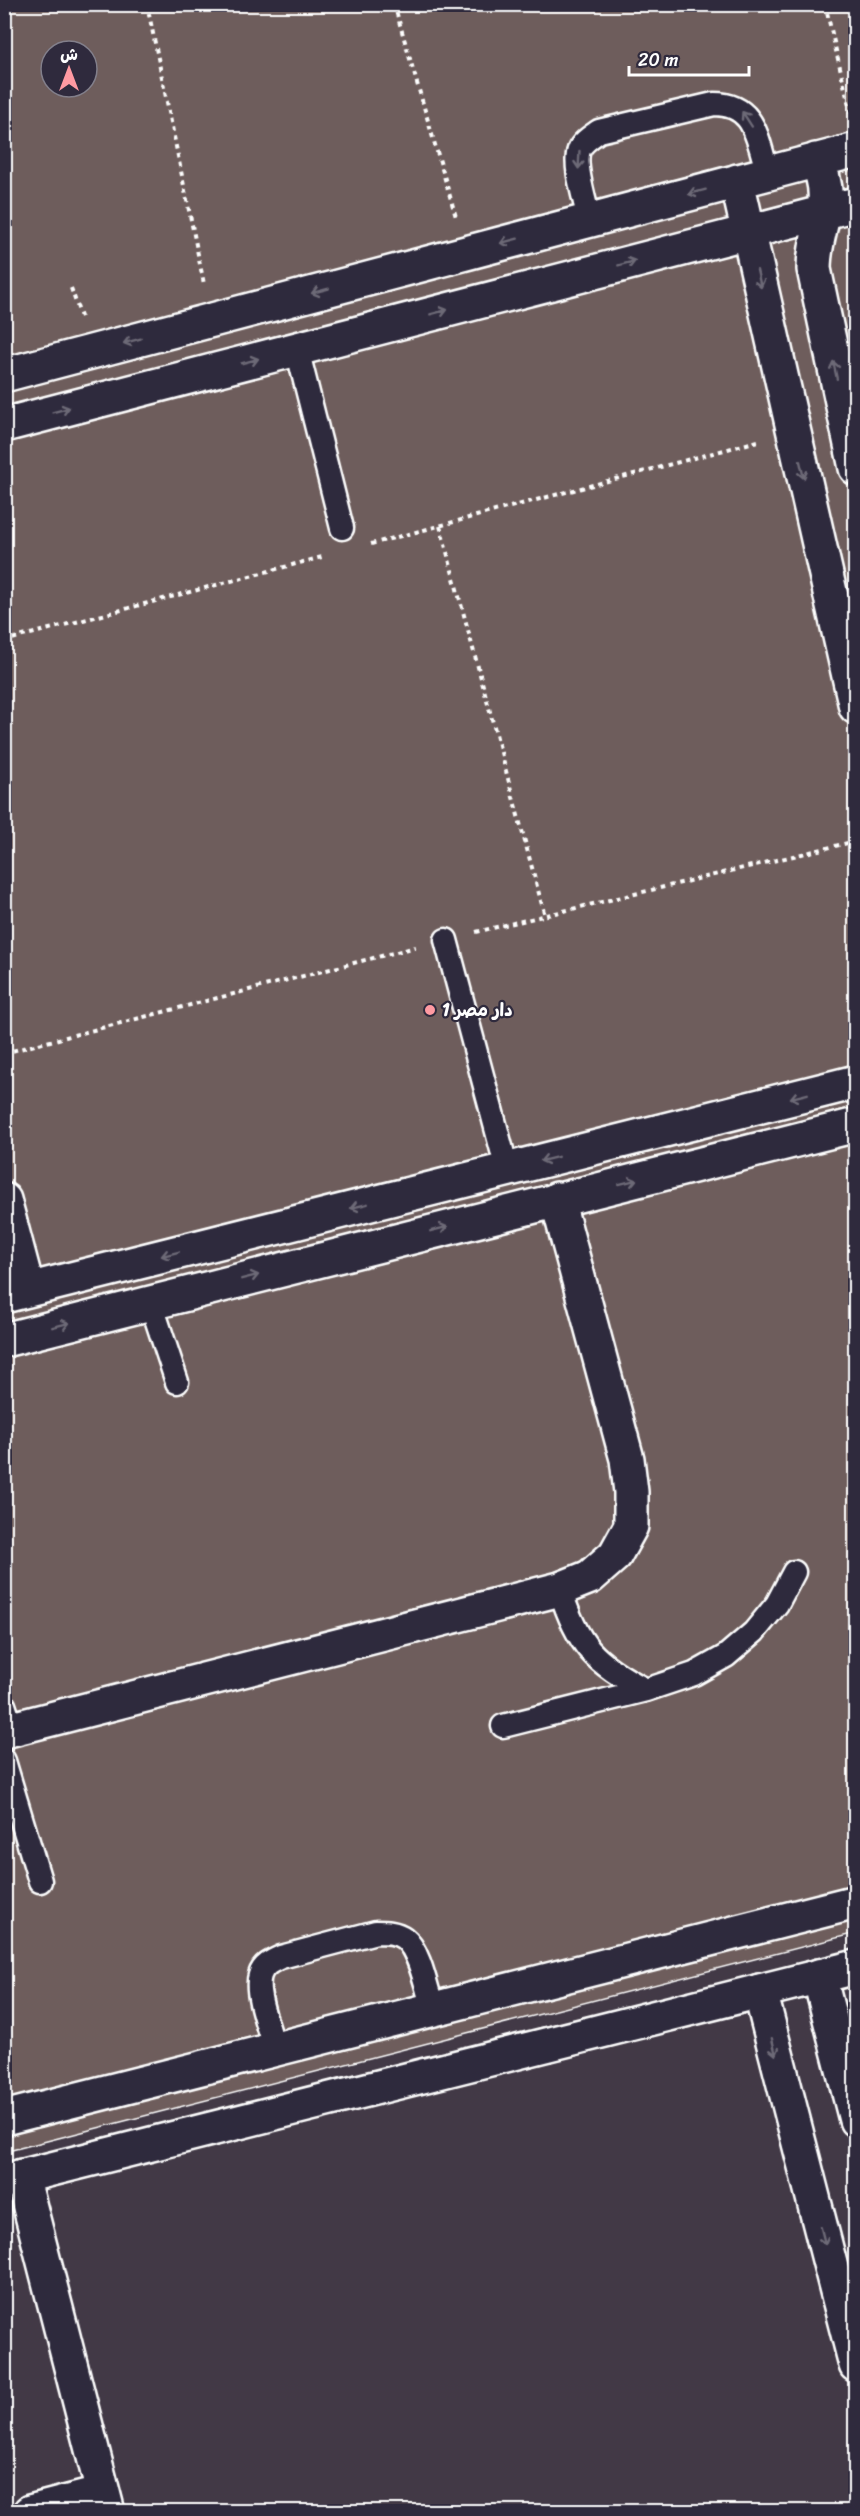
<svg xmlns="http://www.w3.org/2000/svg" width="860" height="2516" font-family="Sriracha,'Playpen Sans Arabic',sans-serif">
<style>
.building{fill:#6e5d5b;stroke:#fff;stroke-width:1.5;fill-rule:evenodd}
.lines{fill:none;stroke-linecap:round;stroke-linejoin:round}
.lane-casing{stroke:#fff;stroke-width:27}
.street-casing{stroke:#fff;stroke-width:38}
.secondary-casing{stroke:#fff;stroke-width:38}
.path{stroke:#fff;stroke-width:4;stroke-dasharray:4.5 4.5;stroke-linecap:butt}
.lane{stroke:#2f2a3d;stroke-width:22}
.street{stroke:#2f2a3d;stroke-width:33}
.secondary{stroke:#2f2a3d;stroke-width:33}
.oneway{stroke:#6d6a77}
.poi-dot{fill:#ff9aa2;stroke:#2f2a3d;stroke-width:2}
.labels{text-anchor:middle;stroke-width:4.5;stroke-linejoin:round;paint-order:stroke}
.poi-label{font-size:18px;font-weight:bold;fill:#fff;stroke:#2f2a3d;text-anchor:start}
</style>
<rect width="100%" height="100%" fill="#423946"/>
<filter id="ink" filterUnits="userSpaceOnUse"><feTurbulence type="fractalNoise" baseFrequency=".0167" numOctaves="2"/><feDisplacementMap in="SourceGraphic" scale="12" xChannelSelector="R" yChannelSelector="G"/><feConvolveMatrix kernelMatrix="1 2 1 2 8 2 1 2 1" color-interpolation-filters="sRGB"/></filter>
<g filter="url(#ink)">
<path class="building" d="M4 4H856V1933L4 2152ZM51 51H87V87H51Z"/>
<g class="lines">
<g class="lane-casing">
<path id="lane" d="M589 220C586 203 573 166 579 150 582 142 592 136 599 131L714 104C756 104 757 140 768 173
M297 349 342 528
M446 940 507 1169
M151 1303 177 1382
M560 1589C577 1645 594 1663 646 1690
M4 1705 12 1729
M503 1726 646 1690 694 1674 726 1656 754 1632 777 1604 794 1572
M4 1761 40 1881
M275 2050C270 2031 254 1993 260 1975 263 1965 272 1961 281 1957L376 1932C386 1932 396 1932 404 1938 420 1950 427 1991 433 2009"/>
</g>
<g class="street-casing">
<path id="street" d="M816 160C838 203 814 225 814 269L856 468
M737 181 856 707
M4 375 856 150
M4 425 856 204
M4 1200 28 1290
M4 1296 856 1082
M4 1340 856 1125
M4 1731 560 1589 590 1577 615 1555 631 1526V1492L627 1459 557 1199
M819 1976 856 2120
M760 1991 856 2365
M4 2118 856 1902
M22 2176 108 2512
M30 2512 103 2493"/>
</g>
<g class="secondary-casing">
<path id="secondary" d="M4 2181 856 1967"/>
</g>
<path class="path" d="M147 4 204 284
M394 4 456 217
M825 4 851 114
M71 288 81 317
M440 526 545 916
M371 544 758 441
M4 641 326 556
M476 932 856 841
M4 1053 416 947"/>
<use href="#lane" class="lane"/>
<use href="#street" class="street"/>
<use href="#secondary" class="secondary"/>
</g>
<defs><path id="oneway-shaft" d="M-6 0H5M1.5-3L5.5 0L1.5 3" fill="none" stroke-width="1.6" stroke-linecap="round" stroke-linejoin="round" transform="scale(1.5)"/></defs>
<g class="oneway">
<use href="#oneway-shaft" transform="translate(747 119) rotate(-123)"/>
<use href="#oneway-shaft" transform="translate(579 160) rotate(93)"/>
<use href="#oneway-shaft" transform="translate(697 192) rotate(165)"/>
<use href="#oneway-shaft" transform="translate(509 241) rotate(165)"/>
<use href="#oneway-shaft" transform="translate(627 263) rotate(-15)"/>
<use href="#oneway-shaft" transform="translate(759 279) rotate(77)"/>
<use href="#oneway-shaft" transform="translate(320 291) rotate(165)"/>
<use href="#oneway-shaft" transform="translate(439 312) rotate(-15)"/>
<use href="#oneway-shaft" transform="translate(132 341) rotate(165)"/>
<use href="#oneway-shaft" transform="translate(250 361) rotate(-15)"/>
<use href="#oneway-shaft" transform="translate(835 370) rotate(-102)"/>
<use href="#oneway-shaft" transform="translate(61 410) rotate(-15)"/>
<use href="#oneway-shaft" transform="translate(802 470) rotate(77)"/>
<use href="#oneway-shaft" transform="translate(799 1096) rotate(166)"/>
<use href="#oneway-shaft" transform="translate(549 1159) rotate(166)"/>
<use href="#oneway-shaft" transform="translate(628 1182) rotate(-14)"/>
<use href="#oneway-shaft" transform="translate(359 1206) rotate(166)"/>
<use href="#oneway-shaft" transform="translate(439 1229) rotate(-14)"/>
<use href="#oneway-shaft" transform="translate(170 1254) rotate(166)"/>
<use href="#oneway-shaft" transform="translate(250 1277) rotate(-14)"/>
<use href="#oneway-shaft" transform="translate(61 1325) rotate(-14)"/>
<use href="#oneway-shaft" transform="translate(774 2047) rotate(76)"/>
<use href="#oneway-shaft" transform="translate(823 2236) rotate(76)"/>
</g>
</g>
<circle class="poi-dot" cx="430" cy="1010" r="6"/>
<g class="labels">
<g class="poi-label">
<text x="442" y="1016">دار مصر 1</text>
</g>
</g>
<rect width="860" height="2516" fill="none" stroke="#2f2a3d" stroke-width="24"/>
<rect x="12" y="12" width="836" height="2492" fill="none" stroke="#fff" stroke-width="2" filter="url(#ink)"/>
<g transform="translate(69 69)"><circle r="28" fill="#2f2a3d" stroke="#827f8b" stroke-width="1.5"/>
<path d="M0-4.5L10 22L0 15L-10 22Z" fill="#ff9aa2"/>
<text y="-9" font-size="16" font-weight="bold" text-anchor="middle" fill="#ffffff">ش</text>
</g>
<path d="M629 66v9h120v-9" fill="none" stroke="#ffffff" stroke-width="3"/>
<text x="638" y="66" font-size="18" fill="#ffffff" stroke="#2f2a3d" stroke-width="4.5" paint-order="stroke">20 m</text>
</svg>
